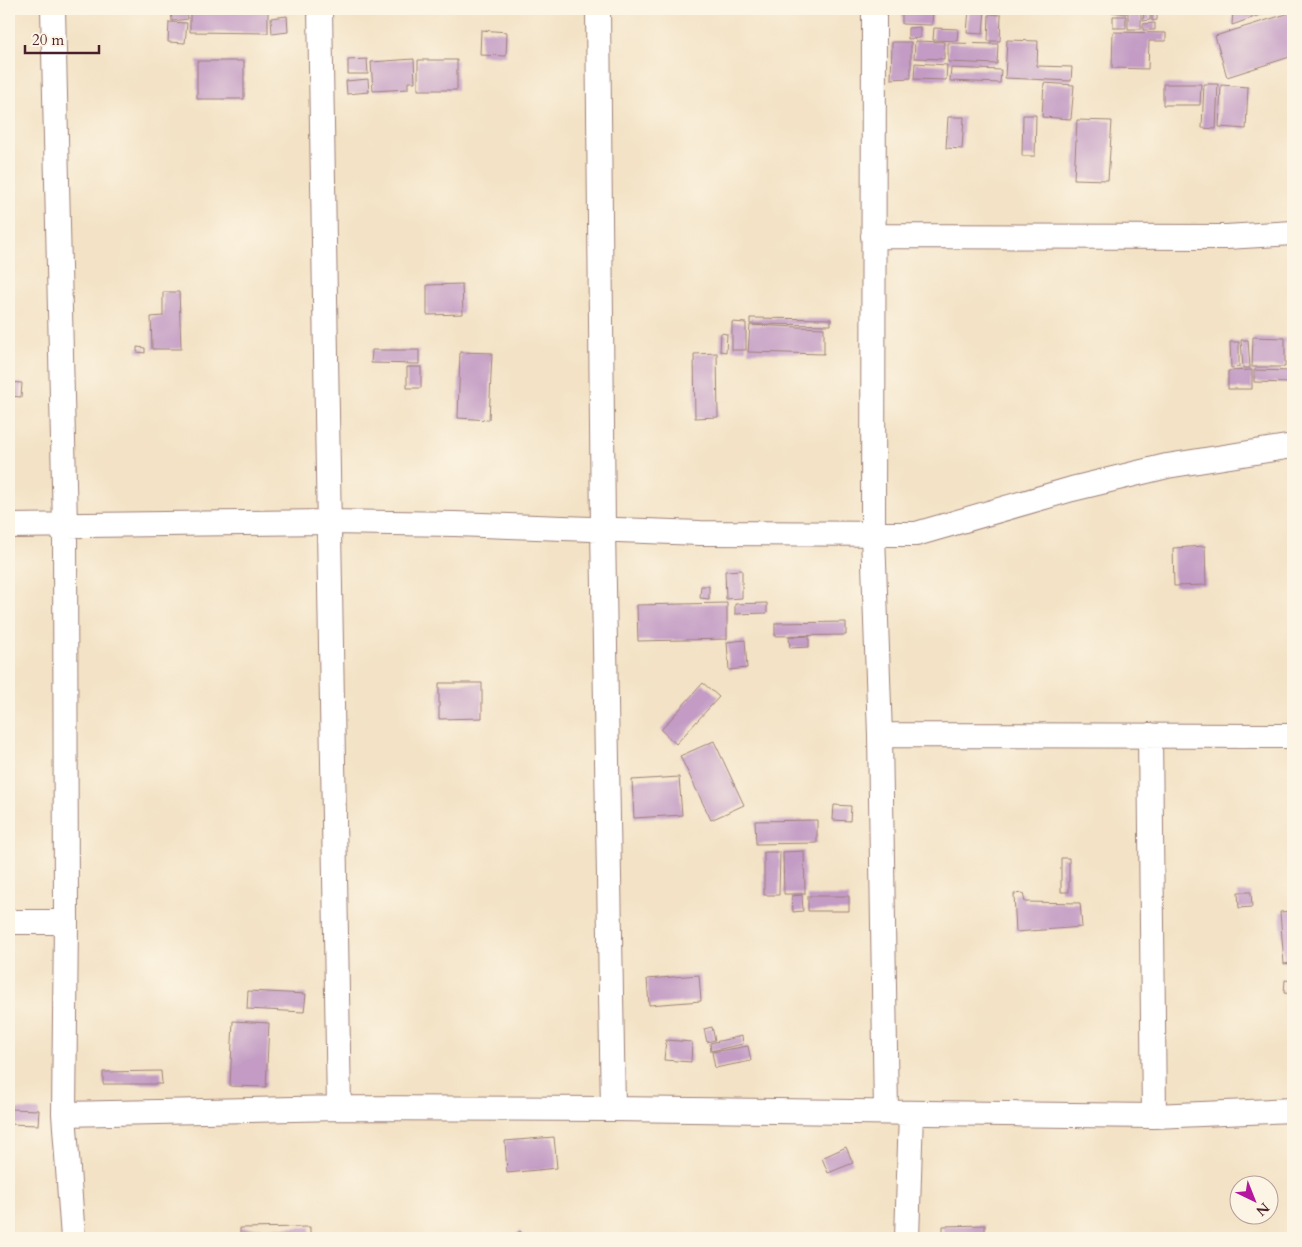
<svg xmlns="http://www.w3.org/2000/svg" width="1302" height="1247" font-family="Cardo,serif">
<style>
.building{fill:#c39bc5}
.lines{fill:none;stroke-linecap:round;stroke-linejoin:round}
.street-casing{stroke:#9e8078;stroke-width:26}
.street{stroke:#fff;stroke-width:24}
</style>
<rect width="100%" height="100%" fill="#fcf5e5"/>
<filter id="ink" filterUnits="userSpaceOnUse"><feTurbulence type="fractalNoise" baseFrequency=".02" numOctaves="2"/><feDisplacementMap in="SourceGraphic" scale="10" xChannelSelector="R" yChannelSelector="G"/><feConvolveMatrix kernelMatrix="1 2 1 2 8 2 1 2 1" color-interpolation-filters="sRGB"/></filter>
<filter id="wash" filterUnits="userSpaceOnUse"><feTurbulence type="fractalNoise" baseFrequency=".0096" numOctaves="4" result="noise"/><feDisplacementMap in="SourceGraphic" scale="20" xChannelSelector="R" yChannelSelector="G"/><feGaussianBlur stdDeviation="1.12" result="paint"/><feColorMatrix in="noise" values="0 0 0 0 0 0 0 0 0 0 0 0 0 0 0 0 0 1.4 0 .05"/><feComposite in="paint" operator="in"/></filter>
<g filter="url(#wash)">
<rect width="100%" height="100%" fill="#f3e2c5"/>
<g id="blocks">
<path class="building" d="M171 9H187L188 19 172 21Z
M190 9H268V33L190 32Z
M902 9H933L932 25 902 24Z
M969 9H985L983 34 967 33Z
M1111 9H1127L1126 14 1111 12Z
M1128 9H1141V29H1128Z
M1144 9H1150V20L1143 21Z
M1152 9H1157V20L1152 21Z
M1233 9H1277L1232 25Z
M1293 12V56L1227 77 1215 36Z
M989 14 1001 15 1000 41H988Z
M287 16 288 32 272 34 271 18Z
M1113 16H1126V28H1113Z
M169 22 187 23 185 43 168 42Z
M1155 23V30H1143V24Z
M920 27V38L908 39V28Z
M934 28 958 29 957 41 933 40Z
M481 30 507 32 506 56 480 55Z
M1113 32 1166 33V41H1149L1148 69 1112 68Z
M1007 40 1038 41 1037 66 1072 67 1071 81 1005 78Z
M915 41 944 42V59L914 58Z
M892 42H911V78L891 79Z
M948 43 998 44 997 64 948 62Z
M367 59 368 74H348V60Z
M414 59 415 82H408V89L373 91 371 62Z
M418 60H457V90H418Z
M197 61H244V99H197Z
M915 63 947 65 946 80 914 79Z
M951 68 1001 70 1000 83 950 81Z
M368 79 369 92 347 94 346 81Z
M1044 83 1074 85 1071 119 1042 117Z
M1163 84H1201L1200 105H1163Z
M1204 84H1218L1216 129 1202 128Z
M1221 85 1248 87 1246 129 1219 127Z
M1023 115H1036L1035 156H1022Z
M948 117H964L962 149 946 148Z
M1077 120 1112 121 1108 180 1074 179Z
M462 284 463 314 427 315V285Z
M163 292H179L181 349H152L151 317 163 316Z
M750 318 831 319V325L750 324Z
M732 322 746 323V350H732Z
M750 325 824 328V354L748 352Z
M721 333 727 334 726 352 720 351Z
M1253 337 1285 338V367H1252Z
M1241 340H1248L1250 368H1243Z
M1230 342H1239V367L1231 368Z
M137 347 145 348V353L137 352Z
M372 350H419V364L371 363Z
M460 352 492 353 489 420 458 418Z
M717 353 718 417 695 418 694 354Z
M407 367H421V388H407Z
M1252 370V389H1228V371Z
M1254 370 1291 371 1290 383 1254 382Z
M9 382 22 383 21 397 9 396Z
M1205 546 1206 585 1174 586 1173 548Z
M742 570V598L726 599 725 571Z
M701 586H709V599L700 598Z
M727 603V639L638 641 637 605Z
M767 603V613L735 614V604Z
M846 622V635L775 636V623Z
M809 636V647L790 648 789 637Z
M745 640 747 668 729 670 727 642Z
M439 683H482V718L439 719Z
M703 683 719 697 676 744 661 730Z
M714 741 744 805 711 820 680 756Z
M679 777 682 815 634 818 632 780Z
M834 805 851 806 850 821 833 820Z
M817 820V843L756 844 755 821Z
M804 851 805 894H784L783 852Z
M764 852H780L779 895H764Z
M1061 858H1069V892H1061Z
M1238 892H1251L1252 907 1239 908Z
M1023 893 1025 902 1080 903 1082 927 1016 932 1014 894Z
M802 895 803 911 793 912 792 896Z
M808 896H849V911H808Z
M1293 911V963L1284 964 1280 912Z
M699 975 701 1001 649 1005 647 979Z
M1285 980 1293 981V994L1284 993Z
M248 991 306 994 304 1012 247 1009Z
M233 1021 269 1023 266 1087 230 1086Z
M712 1027 715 1040 707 1042 704 1029Z
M742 1036 743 1044 711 1051 710 1043Z
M666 1040 692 1042 691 1062 664 1060Z
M748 1046 751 1061 715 1068 712 1052Z
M161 1071 162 1084H103V1072Z
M9 1109 39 1110 38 1125 9 1124Z
M554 1137 557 1168 507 1173 505 1141Z
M846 1147 853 1163 828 1173 822 1158Z
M985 1225V1238H943V1226Z
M310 1227V1238H240V1228Z
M520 1231 526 1238H511Z"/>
</g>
</g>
<g filter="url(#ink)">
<use href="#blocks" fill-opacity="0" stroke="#9e8078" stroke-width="1"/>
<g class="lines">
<g class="street-casing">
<path id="street" d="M53 9 65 526 66 922 64 1114 73 1238
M320 9 339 1108
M598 9 603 529 613 1109
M874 9 873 535 880 735 886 1112
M873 236 1226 237 1293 233
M9 526 328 522 455 524 700 533 916 534 1072 489 1167 466 1293 446
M880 735 1293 736
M1150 735 1154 1116
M9 922H66
M64 1114 339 1108 613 1109 1154 1116 1293 1110
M907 1238 911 1113"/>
</g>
<use href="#street" class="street"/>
</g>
</g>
<rect width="1302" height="1247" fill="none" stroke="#fcf5e5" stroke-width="30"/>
<g transform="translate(1254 1200) rotate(137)"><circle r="24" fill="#fcf5e5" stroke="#b59f9b"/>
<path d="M0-4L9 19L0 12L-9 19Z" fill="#b5179e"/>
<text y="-8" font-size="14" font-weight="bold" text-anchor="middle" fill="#4a1f2b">N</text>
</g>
<path d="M25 45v8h74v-8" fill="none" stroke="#4a1f2b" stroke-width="2.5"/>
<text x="32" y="45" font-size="15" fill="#4a1f2b" stroke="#fcf5e5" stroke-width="4" paint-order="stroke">20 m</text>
</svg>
